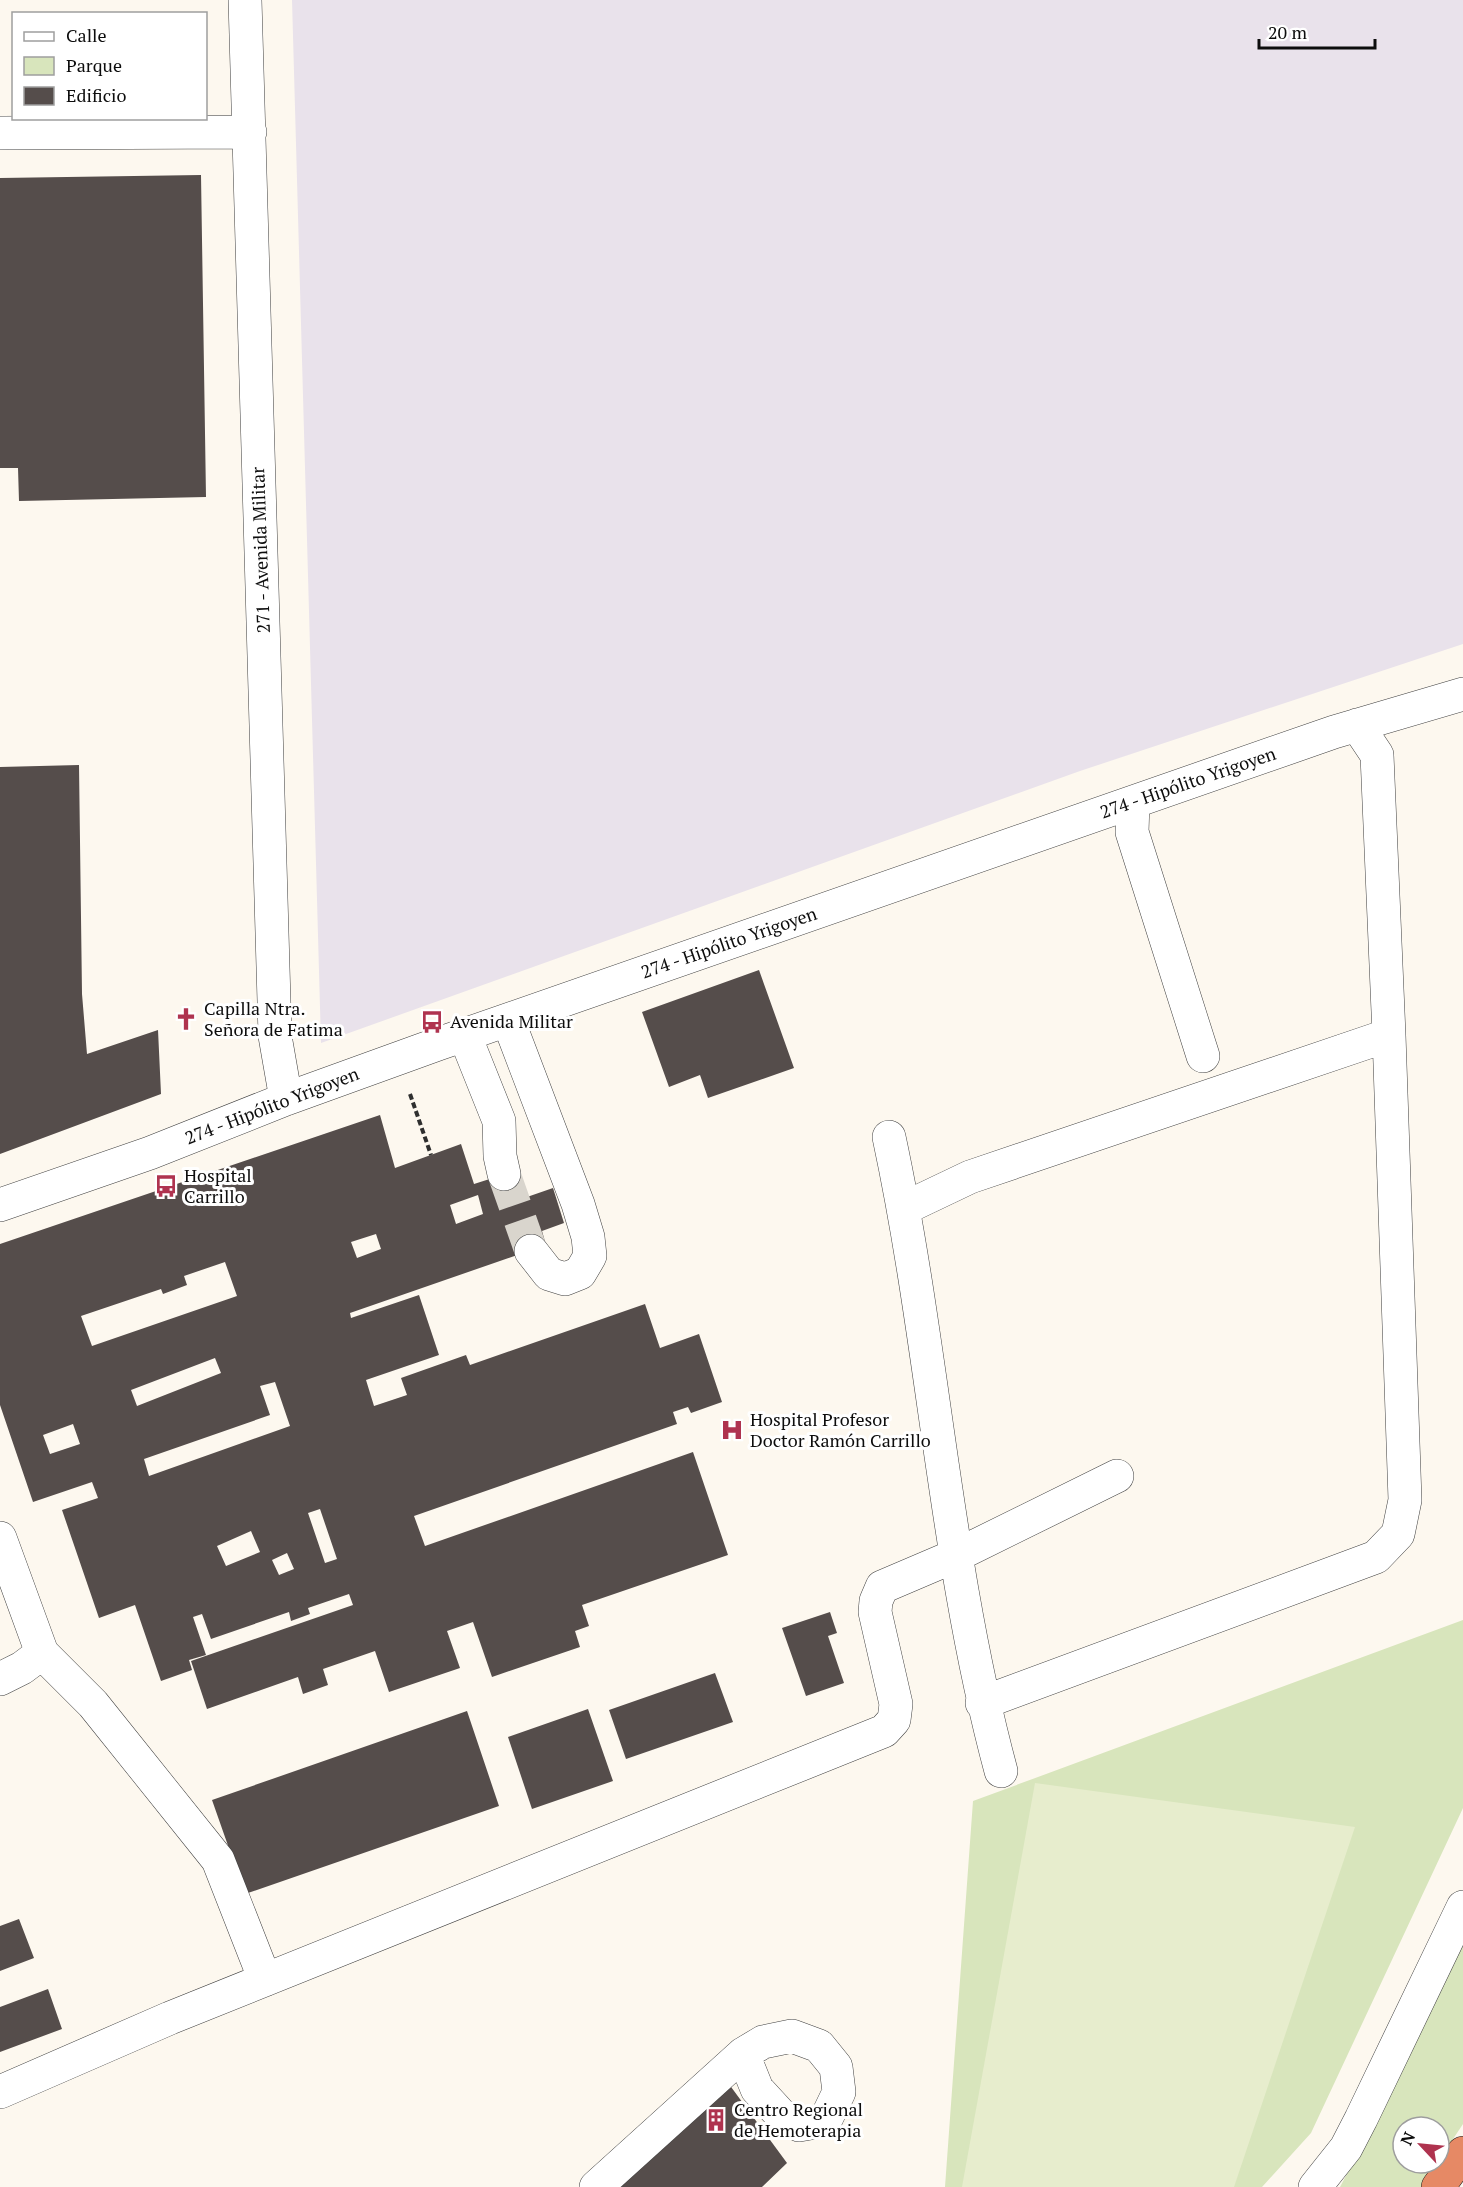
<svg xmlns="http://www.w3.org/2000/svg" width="1463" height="2187" font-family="'PT Serif',serif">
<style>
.industrial{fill:#e9e2eb}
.green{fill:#d8e5bc}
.pitch{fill:#e7edcd}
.building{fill:#554d4b;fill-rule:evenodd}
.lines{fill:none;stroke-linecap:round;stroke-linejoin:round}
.minor-tunnel{stroke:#d9d5cd;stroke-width:33;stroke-dasharray:33 16;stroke-linecap:butt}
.minor-casing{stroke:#404040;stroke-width:34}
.highway-casing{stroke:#1e1e1e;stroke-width:34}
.path{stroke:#2f2f2f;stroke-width:4;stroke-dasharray:6 3;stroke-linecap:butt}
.minor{stroke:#fff;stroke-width:33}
.highway{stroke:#e68965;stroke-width:33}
.labels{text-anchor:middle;stroke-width:6;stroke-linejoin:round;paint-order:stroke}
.street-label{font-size:18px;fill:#0d0d0d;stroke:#fff}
.poi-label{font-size:18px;fill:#0d0d0d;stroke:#fff;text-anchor:start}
</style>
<rect width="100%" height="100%" fill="#fdf8ef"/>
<path class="industrial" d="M292 0H1463V644L1080 771 321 1043Z"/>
<path class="green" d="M1463 1620V1808L1311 2133 1262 2187H945L973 1801Z
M1463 1945V2124L1439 2160V2127H1403V2163H1437L1421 2187H1340L1403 2068Z"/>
<path class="pitch" d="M1035 1783 1355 1827 1234 2187H962Z"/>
<path class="building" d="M201 175 206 497 19 501 18 468H0V178Z
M79 765 82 994 87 1054 158 1030 161 1094 0 1154V767Z
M759 970 794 1068 708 1098 700 1075 669 1087 642 1012Z
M380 1115 395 1168 461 1144 474 1184 518 1170 527 1197 553 1188 564 1223 542 1231 546 1245 350 1313 351 1318 419 1295 439 1355 366 1380 374 1406 407 1395 401 1378 466 1355 470 1365 645 1304 660 1348 699 1334 722 1402 691 1413 688 1407 673 1412 677 1424 414 1516 425 1546 693 1452 728 1555 582 1605 589 1626 575 1631 580 1647 492 1677 473 1622 447 1631 460 1668 389 1692 375 1651 323 1669 328 1685 303 1694 298 1677 207 1709 191 1661 353 1605 349 1594 308 1608 310 1614 291 1621 289 1612 211 1639 202 1614 193 1617 206 1655 189 1660 192 1670 161 1681 135 1605 99 1618 62 1510 98 1498 92 1482 33 1502 0 1405V1244ZM478 1195 483 1214 456 1224 450 1205ZM376 1234 381 1249 357 1258 351 1242ZM225 1262 237 1296 92 1346 81 1316 161 1289 163 1294 187 1285 184 1276ZM215 1358 221 1373 137 1406 131 1390ZM275 1382 290 1426 149 1476 144 1459 270 1415 260 1386ZM73 1424 80 1444 50 1454 43 1435ZM320 1509 337 1559 325 1563 308 1513ZM251 1531 260 1552 226 1566 217 1546ZM287 1553 294 1569 279 1575 272 1560Z
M830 1612 837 1633 828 1636 844 1683 806 1696 782 1628Z
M715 1673 733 1722 626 1759 609 1710Z
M588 1709 613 1781 532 1809 508 1737Z
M467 1711 499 1806 245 1894 212 1800Z
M19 1919 34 1958 0 1971V1926Z
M48 1989 62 2029 0 2052V2007Z
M723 2076 787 2163 762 2187H605Z"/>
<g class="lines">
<path class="minor-tunnel" d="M504 1174 531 1251"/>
<g class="minor-casing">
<path id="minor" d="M245 0 275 1036 286 1099
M0 133 250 132
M1133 803 1132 832 1203 1056
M508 1020 578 1204 588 1237 590 1256 580 1273 565 1279 549 1274 531 1251
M465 1036 499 1121 500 1156 504 1174
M889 1137C934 1347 945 1564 1001 1771
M0 1205 150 1153 286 1099 438 1044 1334 732 1463 694
M905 1208 970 1177 1389 1035
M0 1538 42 1653 93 1704 218 1860 265 1980
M0 1679 22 1668 42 1653
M982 1703 1376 1557 1398 1534 1405 1500 1389 1035 1377 755 1357 725
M0 2092 170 2018 884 1731 894 1720 896 1704 875 1612 876 1601 882 1587 957 1555 1117 1476
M596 2187 743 2054 763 2042 792 2036 819 2046 836 2067 839 2092 827 2117 816 2122 799 2125 780 2114 757 2089 743 2054
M1315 2187 1346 2148 1361 2119 1463 1907"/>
</g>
<g class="highway-casing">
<path id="highway" d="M1438 2187 1463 2153"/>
</g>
<path class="path" d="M410 1094 431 1155"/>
<use href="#minor" class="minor"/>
<use href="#highway" class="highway"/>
</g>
<defs>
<g id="church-bare" transform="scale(1.8)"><path d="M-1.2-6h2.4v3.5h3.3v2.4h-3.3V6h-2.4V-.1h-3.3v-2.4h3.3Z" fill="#af334f" stroke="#fff" stroke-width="2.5" paint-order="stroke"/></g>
<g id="bus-bare" transform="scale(1.8)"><path d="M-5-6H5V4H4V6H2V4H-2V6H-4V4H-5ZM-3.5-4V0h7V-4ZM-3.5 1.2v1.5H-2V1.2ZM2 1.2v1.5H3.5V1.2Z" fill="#af334f" stroke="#fff" stroke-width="2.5" paint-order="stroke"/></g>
<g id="hospital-bare" transform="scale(1.8)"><path d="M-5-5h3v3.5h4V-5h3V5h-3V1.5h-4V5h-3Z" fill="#af334f" stroke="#fff" stroke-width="2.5" paint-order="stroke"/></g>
<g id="building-bare" transform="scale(1.8)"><path d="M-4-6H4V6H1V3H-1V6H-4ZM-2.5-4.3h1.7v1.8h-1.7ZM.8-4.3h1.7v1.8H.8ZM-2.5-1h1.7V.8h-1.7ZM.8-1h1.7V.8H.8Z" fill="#af334f" stroke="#fff" stroke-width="2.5" paint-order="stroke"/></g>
</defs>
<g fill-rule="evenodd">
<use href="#church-bare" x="186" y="1019"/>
<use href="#bus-bare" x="432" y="1022"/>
<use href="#bus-bare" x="166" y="1186"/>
<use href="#hospital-bare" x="732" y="1430"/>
<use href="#building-bare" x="716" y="2120"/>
</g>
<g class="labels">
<g class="street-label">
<text transform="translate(261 550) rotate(-92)" y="6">271 - Avenida Militar</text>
<text transform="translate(1188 783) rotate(-19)" y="6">274 - Hipólito Yrigoyen</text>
<text transform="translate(729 943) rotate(-19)" y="6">274 - Hipólito Yrigoyen</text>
<text transform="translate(272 1106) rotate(-21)" y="6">274 - Hipólito Yrigoyen</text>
</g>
<g class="poi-label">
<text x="204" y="1015">Capilla Ntra.<tspan x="204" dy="21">Señora de Fatima</tspan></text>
<text x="450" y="1028">Avenida Militar</text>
<text x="184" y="1182">Hospital<tspan x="184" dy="21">Carrillo</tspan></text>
<text x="750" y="1426">Hospital Profesor<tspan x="750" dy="21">Doctor Ramón Carrillo</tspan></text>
<text x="734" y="2116">Centro Regional<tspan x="734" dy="21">de Hemoterapia</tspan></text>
</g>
</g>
<rect x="12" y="12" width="195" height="108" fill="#ffffff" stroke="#9e9e9e" stroke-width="1.5"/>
<rect x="24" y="32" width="30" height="9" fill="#ffffff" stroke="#9e9e9e" stroke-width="1.5"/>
<text x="66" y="42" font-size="18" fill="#0d0d0d">Calle</text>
<rect x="24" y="57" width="30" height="18" fill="#d8e5bc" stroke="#9e9e9e" stroke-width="1.5"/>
<text x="66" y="72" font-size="18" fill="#0d0d0d">Parque</text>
<rect x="24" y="87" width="30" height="18" fill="#554d4b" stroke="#9e9e9e" stroke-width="1.5"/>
<text x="66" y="102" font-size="18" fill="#0d0d0d">Edificio</text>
<g transform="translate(1421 2145) rotate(296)"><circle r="28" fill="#ffffff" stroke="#9e9e9e" stroke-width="1.5"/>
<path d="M0-4.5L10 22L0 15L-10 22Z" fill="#af334f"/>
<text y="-9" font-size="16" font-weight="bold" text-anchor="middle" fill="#0d0d0d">N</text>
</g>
<path d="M1259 39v9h116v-9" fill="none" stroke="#0d0d0d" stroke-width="3"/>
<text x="1268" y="39" font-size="18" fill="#0d0d0d" stroke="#ffffff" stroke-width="4.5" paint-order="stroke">20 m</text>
</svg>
